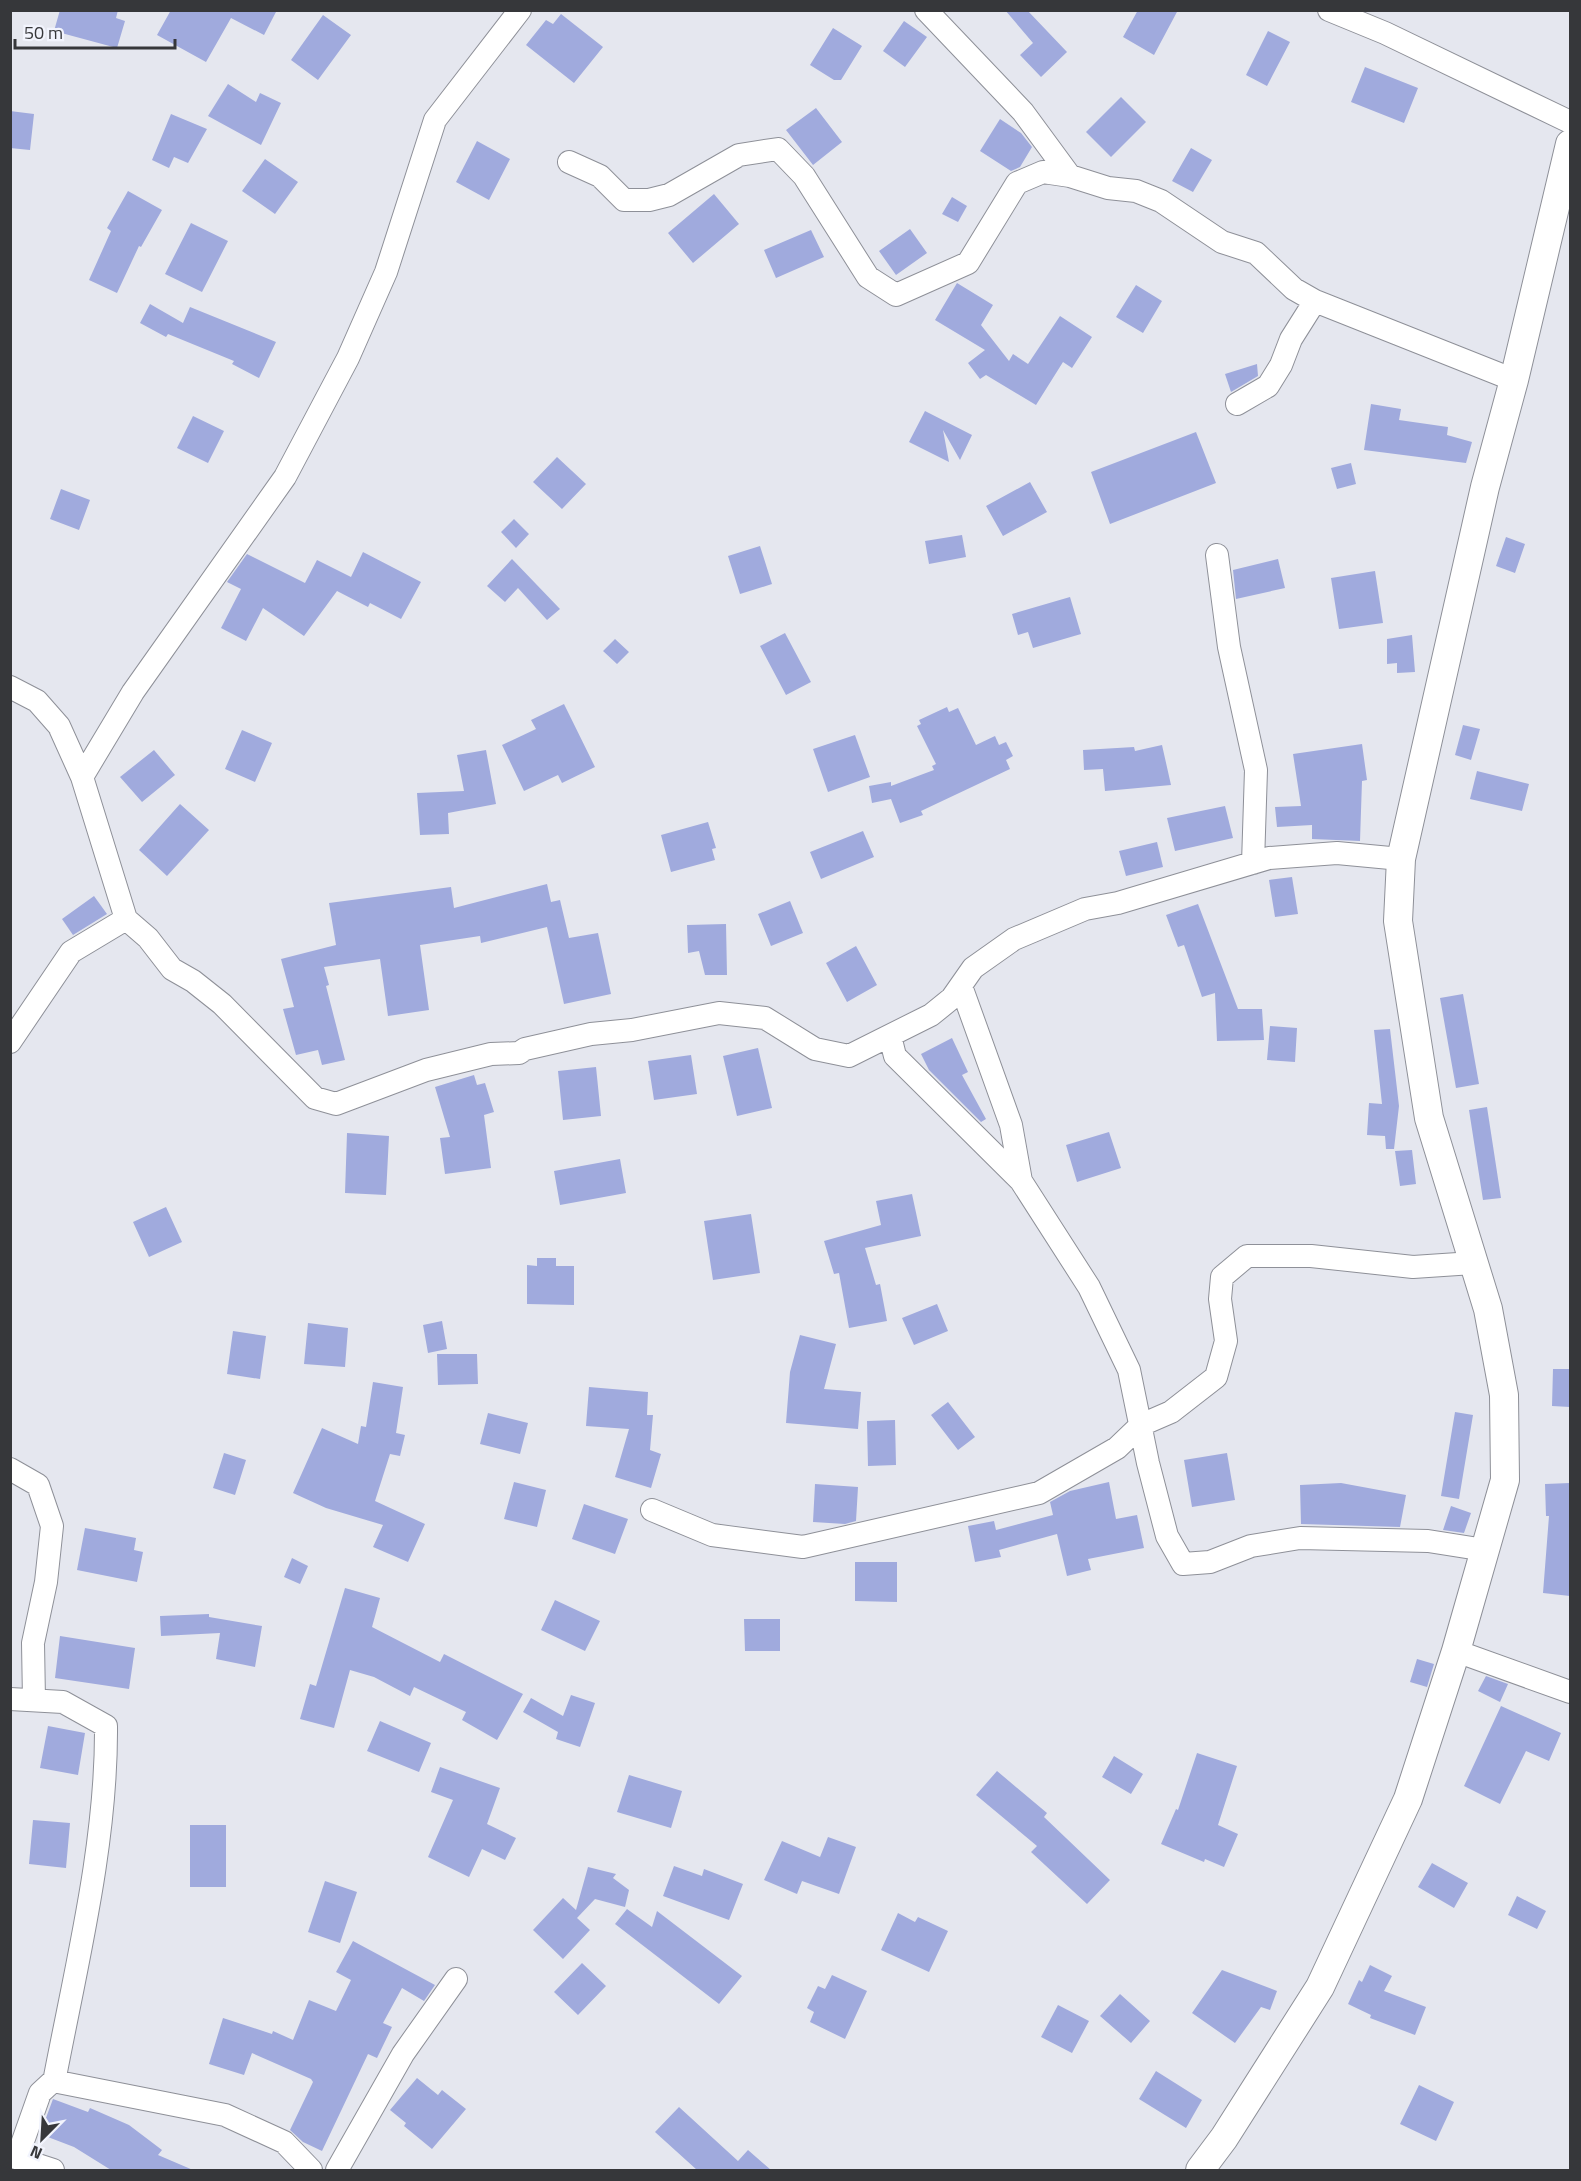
<svg xmlns="http://www.w3.org/2000/svg" width="1581" height="2181" font-family="'Titillium Web',sans-serif">
<style>
.building{fill:#a0aadd}
.lines{fill:none;stroke-linecap:round;stroke-linejoin:round}
.minor-casing{stroke:#8e9098;stroke-width:24}
.tertiary-casing{stroke:#8e9098;stroke-width:30}
.minor{stroke:#fff;stroke-width:22}
.tertiary{stroke:#fff;stroke-width:28}
</style>
<rect width="100%" height="100%" fill="#e5e7ef"/>
<path class="building" d="M60 10H118L116 18 125 21 117 48 54 31Z
M171 10H277L264 35 231 18 206 62 157 35Z
M1005 10H1027L1067 52 1041 77 1020 55 1033 43Z
M1138 10H1178L1154 55 1123 37Z
M561 14 603 47 574 83 526 45 546 20 553 24Z
M323 15 351 35 318 80 291 60Z
M904 21 927 37 905 67 883 51Z
M833 28 862 46 841 80H834L810 65Z
M1268 31 1290 42 1267 86 1246 75Z
M1365 67 1418 88 1404 123 1351 102Z
M228 84 256 102 260 93 281 103 261 145 208 116Z
M1121 97 1146 122 1111 157 1086 132Z
M816 108 842 142 813 165 786 130Z
M10 111 34 114 30 150 10 148Z
M171 114 207 129 188 163 174 157 169 168 152 160Z
M1000 119 1021 133 1032 147 1020 167 1011 171 980 151Z
M477 141 510 159 489 200 456 182Z
M1191 148 1212 160 1193 192 1172 181Z
M265 159 298 182 275 214 242 191Z
M128 191 162 210 141 247 139 246 117 293 89 280 111 231 107 228Z
M714 194 739 224 693 263 668 233Z
M952 197 967 206 958 222 942 214Z
M191 223 228 241 202 292 165 274Z
M910 229 927 253 896 275 879 251Z
M811 230 824 257 776 278 764 250Z
M957 283 993 305 981 325 1009 361 1013 354 1028 364 1060 316 1092 337 1072 368 1063 362 1036 405 986 375 980 379 968 363 985 350 935 320Z
M1136 285 1162 301 1143 333 1116 317Z
M150 304 183 323 190 307 276 342 259 378 232 364 234 361 168 334 166 337 140 323Z
M1257 364 1258 376 1231 392 1225 374Z
M1371 404 1401 409 1399 420 1448 427 1447 435 1472 442 1466 463 1364 450Z
M925 411 972 435 960 460 943 430 949 462 909 442Z
M193 416 224 431 208 463 177 448Z
M1196 432 1216 483 1110 524 1091 472Z
M557 457 586 484 562 509 533 482Z
M1351 463 1356 484 1337 489 1331 468Z
M1030 482 1047 512 1003 536 986 506Z
M61 489 90 500 79 530 50 519Z
M514 519 529 534 516 548 501 532Z
M962 535 966 557 929 564 925 541Z
M1506 537 1525 544 1515 573 1496 566Z
M760 546 772 584 740 594 728 556Z
M363 552 421 582 401 619 370 603 368 607 337 591 304 636 263 608 246 641 221 628 241 589 227 582 247 554 305 583 317 560 351 577Z
M512 559 560 609 547 620 518 588 505 602 487 586Z
M1278 559 1285 588 1236 599 1233 570Z
M1375 571 1383 623 1339 629 1331 578Z
M1070 597 1081 634 1033 648 1028 632 1018 635 1012 614Z
M785 633 811 682 786 695 760 646Z
M1412 635 1415 672 1397 673V663L1387 664V639Z
M615 639 629 652 617 664 603 651Z
M564 704 595 767 562 783 558 775 524 791 502 745 536 729 531 720Z
M947 707 949 712 958 708 976 745 995 736 999 745 1006 742 1013 756 1006 760 1010 769 921 811 923 815 900 823 891 799 872 803 869 786 891 782V786L934 770 932 766 936 764 917 726 921 724 919 720Z
M1463 725 1480 729 1471 760 1455 755Z
M242 730 272 743 255 782 225 769Z
M855 735 870 777 828 792 813 749Z
M1362 744 1367 780 1362 781 1360 841 1312 839V825L1277 827 1275 807 1301 806 1293 754Z
M1162 745 1171 785 1105 791 1103 769 1084 770 1083 750 1134 747 1135 751Z
M154 750 175 775 142 802 120 777Z
M486 750 496 804 448 813 449 834 420 835 417 793 464 791 457 755Z
M1477 771 1529 784 1522 811 1470 799Z
M180 804 209 830 167 876 139 850Z
M1225 806 1233 838 1175 851 1167 818Z
M708 822 716 848 712 849 715 860 671 872 661 835Z
M863 831 874 857 821 879 810 852Z
M1157 842 1163 867 1126 876 1119 851Z
M1292 877 1298 914 1275 917 1269 880Z
M547 884 551 902 560 900 569 938 598 933 611 994 564 1004 547 927 481 943 480 936 420 945 429 1010 388 1016 380 959 324 967 329 985 326 986 345 1060 322 1065 318 1050 296 1055 283 1009 294 1007 281 959 336 945 329 903 451 887 454 908Z
M94 896 107 914 73 935 62 919Z
M790 901 803 933 771 946 758 914Z
M1198 904 1238 1009H1262L1264 1040 1217 1041 1215 993 1202 997 1184 945 1178 947 1166 915Z
M726 924 727 975H705L699 951 688 953 687 925Z
M856 946 877 985 847 1002 826 963Z
M1463 994 1479 1084 1456 1088 1440 998Z
M1270 1026 1297 1028 1295 1062 1267 1060Z
M1390 1029 1399 1106 1394 1149H1386L1385 1136 1367 1135 1369 1103 1382 1104 1374 1030Z
M952 1038 968 1072 962 1075 986 1119 981 1122 929 1070 921 1054Z
M758 1048 772 1108 737 1116 723 1056Z
M691 1055 697 1094 654 1100 648 1061Z
M596 1067 601 1116 563 1120 558 1071Z
M474 1075 477 1085 485 1083 494 1112 484 1115 491 1168 445 1174 440 1138 450 1137 435 1087Z
M1487 1107 1501 1198 1483 1200 1469 1110Z
M1109 1132 1121 1168 1077 1182 1066 1145Z
M347 1133 389 1136 386 1195 345 1193Z
M1412 1150 1416 1184 1400 1186 1395 1151Z
M620 1159 626 1193 560 1205 554 1171Z
M912 1194 921 1236 865 1248 876 1285 880 1284 887 1321 849 1328 839 1273 834 1274 824 1241 881 1225 876 1201Z
M166 1207 182 1242 149 1257 133 1222Z
M751 1214 760 1273 713 1280 704 1221Z
M537 1258H556V1266H574V1305L527 1304V1265L537 1266Z
M937 1304 948 1331 914 1345 902 1318Z
M442 1321 447 1349 428 1353 423 1325Z
M308 1323 348 1328 345 1367 304 1364Z
M233 1331 266 1336 260 1379 227 1374Z
M800 1335 836 1344 824 1389 861 1392 858 1429 786 1423 790 1372Z
M437 1354H477L478 1384 438 1385Z
M1553 1369H1570V1407L1552 1406Z
M373 1382 403 1387 396 1433 405 1435 400 1456 390 1454 375 1501 425 1524 408 1562 373 1547 383 1525 326 1508 293 1493 322 1428 358 1444 361 1426 366 1427Z
M589 1387 648 1392 647 1415H653L650 1450 661 1454 651 1488 615 1477 629 1429 586 1426Z
M948 1402 975 1437 958 1450 931 1415Z
M1455 1412 1473 1415 1459 1499 1441 1496Z
M488 1413 528 1423 520 1454 480 1444Z
M895 1420 896 1465 868 1466 867 1421Z
M224 1453 246 1460 235 1495 213 1488Z
M1227 1453 1235 1500 1192 1507 1184 1460Z
M514 1482 546 1490 537 1527 504 1519Z
M1109 1482 1116 1519 1137 1515 1144 1548 1088 1559 1091 1570 1067 1576 1057 1534 999 1550 1001 1557 975 1562 968 1526 994 1521 996 1530 1053 1515 1050 1502 1070 1491Z
M1341 1483 1406 1495 1400 1527 1301 1524 1300 1485Z
M1570 1483V1596L1543 1593 1549 1516H1546L1545 1484Z
M815 1484 858 1487 856 1521 845 1524 813 1522Z
M584 1504 628 1519 615 1554 572 1539Z
M1451 1506 1471 1513 1464 1533 1443 1530Z
M85 1528 136 1538 134 1550 143 1552 137 1582 77 1570Z
M292 1558 308 1566 300 1584 284 1577Z
M855 1562H897V1602L855 1601Z
M345 1588 380 1598 372 1627 440 1662 444 1654 523 1694 497 1740 462 1720 466 1712 414 1687 410 1696 374 1677 350 1670 334 1728 300 1719 310 1684 316 1686Z
M555 1600 600 1621 585 1651 541 1630Z
M209 1614V1617L262 1626 255 1667 216 1659 220 1633 161 1636 160 1616Z
M744 1619H780V1651H745Z
M60 1636 135 1648 129 1689 55 1678Z
M1417 1659 1434 1664 1427 1687 1410 1682Z
M1486 1676 1508 1684 1500 1702 1478 1691Z
M571 1695 595 1703 580 1747 556 1739 558 1732 523 1712 531 1698 563 1716Z
M1501 1706 1561 1733 1549 1761 1526 1751 1500 1804 1464 1786Z
M380 1721 431 1743 419 1772 367 1751Z
M48 1726 85 1733 78 1775 40 1768Z
M1197 1753 1237 1766 1218 1825 1238 1834 1224 1867 1205 1859 1204 1862 1161 1844 1176 1809 1178 1810Z
M1114 1756 1143 1774 1131 1794 1102 1777Z
M440 1767 500 1788 487 1824 516 1838 505 1860 482 1849 469 1877 428 1857 453 1800 431 1792Z
M997 1771 1047 1813 1044 1817 1110 1880 1087 1904 1031 1852 1037 1846 976 1795Z
M629 1775 682 1791 671 1828 617 1812Z
M33 1820 70 1823 66 1868 29 1864Z
M190 1825H226V1887H190Z
M828 1837 856 1847 839 1894 802 1881 797 1894 764 1880 782 1841 820 1857Z
M1432 1863 1468 1883 1454 1908 1418 1887Z
M674 1866 702 1876 704 1869 743 1884 729 1920 663 1896Z
M588 1867 616 1874 613 1878 629 1890 625 1907 595 1899 577 1918 590 1930 563 1959 533 1930 563 1898 576 1910Z
M325 1881 357 1892 340 1943 308 1932Z
M1517 1896 1546 1911 1537 1929 1508 1915Z
M627 1909 652 1927 657 1911 742 1976 719 2004 615 1924Z
M898 1913 915 1922 918 1917 948 1931 929 1972 881 1950Z
M353 1941 435 1985 424 2001 402 1988 383 2023 392 2027 377 2058 368 2054 322 2151 303 2142 290 2130 313 2082 311 2079 252 2053 244 2075 209 2064 223 2018 272 2034 273 2031 293 2040 309 2000 336 2011 351 1980 336 1972Z
M582 1963 606 1986 578 2015 554 1992Z
M1370 1965 1392 1976 1384 1991 1426 2007 1415 2035 1370 2018 1371 2015 1348 2004 1359 1980 1362 1982Z
M1222 1970 1277 1991 1270 2010 1261 2007 1235 2043 1192 2013Z
M832 1975 867 1991 845 2039 810 2022 814 2012 807 2008 818 1986 825 1989Z
M1120 1994 1150 2021 1131 2043 1100 2016Z
M1058 2005 1089 2021 1072 2053 1041 2037Z
M1156 2071 1202 2100 1186 2128 1139 2099Z
M417 2078 438 2095 442 2090 466 2109 432 2149 404 2126 406 2123 390 2110Z
M1419 2085 1454 2102 1436 2141 1400 2124Z
M53 2099 88 2112 90 2108 129 2125 162 2150 158 2155 193 2170H111L74 2147 40 2134Z
M679 2107 738 2161 748 2150 771 2170H697L655 2132Z"/>
<g class="lines">
<g class="minor-casing">
<path id="minor" d="M926 10 1023 112 1070 176
M1329 10 1385 33 1570 122
M569 162 600 176 624 200H649L669 195 739 155 778 149 804 176 868 277 896 295 968 263 1017 183 1043 172 1070 176 1108 188 1136 191 1161 201 1222 242 1256 253 1294 289 1315 301 1514 380
M1237 404 1268 386 1281 365 1291 339 1315 301
M1217 555 1229 647 1256 770 1253 863
M10 687 37 701 59 726 82 777 126 919 148 938 172 969 193 981 222 1004 315 1098 336 1104 426 1070 491 1054 519 1053 525 1049 591 1034 632 1030 719 1013 765 1018 815 1049 849 1056 931 1015 952 998 973 968 1014 939 1085 909 1118 903 1269 858 1337 853 1401 859
M82 777 133 692 285 477 348 358 386 272 435 120 520 10
M961 986 1011 1125 1021 1181
M890 1036 895 1056 1021 1181 1089 1287 1129 1370 1148 1463 1167 1536 1183 1564 1210 1562 1251 1546 1300 1538 1428 1541 1485 1550
M10 1042 71 952 126 919
M10 1469 38 1485 52 1526 46 1582 33 1643 34 1700
M652 1510 712 1535 803 1547 1039 1493 1117 1448 1141 1425 1171 1412 1216 1377 1226 1341 1220 1299 1222 1277 1247 1256H1311L1413 1267 1473 1263
M1456 1651 1570 1692
M10 1699 63 1702 106 1726C107 1844 76 1966 54 2082
M10 2156 53 2170
M17 2158 40 2093 53 2081 225 2115 284 2142 311 2170
M337 2170 403 2054 456 1979"/>
</g>
<g class="tertiary-casing">
<path id="tertiary" d="M1200 2170 1224 2138 1320 1987 1408 1799 1456 1651 1505 1480 1504 1395 1488 1309 1429 1118 1398 921 1401 859 1485 487 1514 380 1570 144"/>
</g>
<use href="#minor" class="minor"/>
<use href="#tertiary" class="tertiary"/>
</g>
<rect width="1581" height="2181" fill="none" stroke="#36373a" stroke-width="24"/>
<g transform="translate(42 2139) rotate(204)" stroke="#f2f4fd" stroke-width="4.5" paint-order="stroke">
<path d="M0-4.5L10 22L0 15L-10 22Z" fill="#36373a"/>
<text y="-9" font-size="16" font-weight="bold" text-anchor="middle" fill="#36373a">N</text>
</g>
<path d="M15 39v9h160v-9" fill="none" stroke="#36373a" stroke-width="3"/>
<text x="24" y="39" font-size="18" fill="#36373a" stroke="#f2f4fd" stroke-width="4.5" paint-order="stroke">50 m</text>
</svg>
